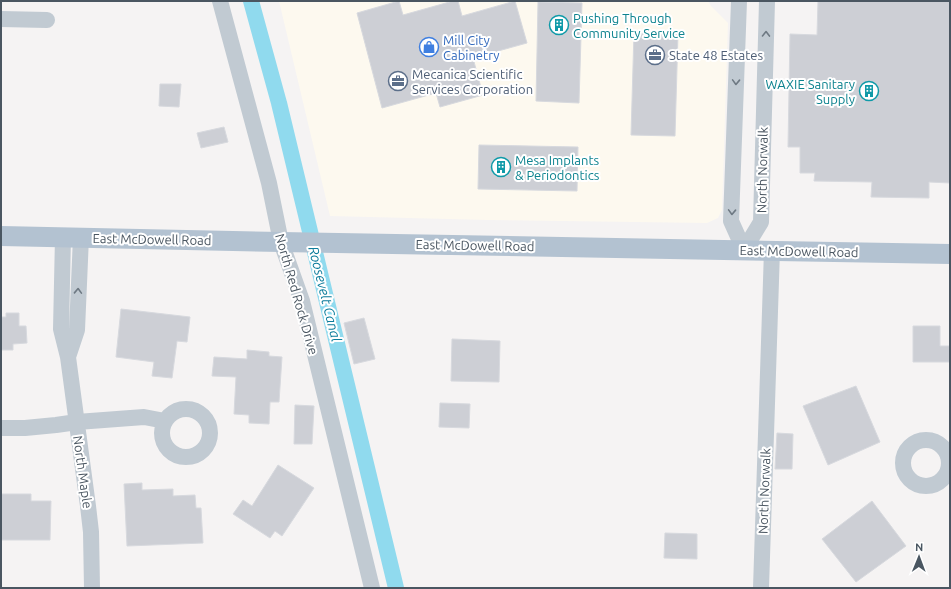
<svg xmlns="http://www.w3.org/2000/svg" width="951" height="589" font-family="Ubuntu,sans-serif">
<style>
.commercial{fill:#fdf9ef}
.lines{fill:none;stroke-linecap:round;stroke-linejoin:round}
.canal{stroke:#90daee;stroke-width:16}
.building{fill:#cdcfd5;stroke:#d7d9de}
.minor{stroke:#c1cad2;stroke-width:16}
.major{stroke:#b3c2d1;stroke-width:20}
.oneway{stroke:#6e7983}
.labels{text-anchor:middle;stroke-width:4;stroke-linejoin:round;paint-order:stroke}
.culture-label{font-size:13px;fill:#0d838f;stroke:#fff;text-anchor:start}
.shop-label{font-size:13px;fill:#366cbe;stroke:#fff;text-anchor:start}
.service-label{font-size:13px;fill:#4e5e75;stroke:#fff;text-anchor:start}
.street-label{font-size:13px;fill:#4a5661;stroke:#fff}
.water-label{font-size:14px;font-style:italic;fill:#0c7c9b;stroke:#fff}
</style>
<rect width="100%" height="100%" fill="#f5f3f3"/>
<path class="commercial" d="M279 1H708L711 6 728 23 722 210 718 218 707 223 488 220 330 216Z"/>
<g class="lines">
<path class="canal" d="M251 1 279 103 396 588"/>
</g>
<path class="building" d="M399 1 403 15 453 1H458L462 16 515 1 527 43 473 58 483 95 440 107 436 93 382 108 357 13Z
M818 1H950V183L929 182V198L871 197 872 182 814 181 815 173H800V147H788L790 34 817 35Z
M538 2 582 3 579 103 536 101Z
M634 32 678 34 675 136 631 135Z
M160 84H181L179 107 159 106Z
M224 127 228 142 201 148 197 133Z
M479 145 578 147 577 191 478 189Z
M121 309 190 317 187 342 177 341 172 378 152 376 154 362 116 357Z
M6 313H19V326H26L27 343 13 344V350H1V317H6Z
M364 318 375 359 354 364 344 323Z
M913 326H940V346H950V362H913Z
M452 339 500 341 499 382 451 381Z
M247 350 269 352V356L282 357 279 402H270L269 424 249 423V415L234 414 236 377 212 376 214 357 247 359Z
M856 386 880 442 828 465 803 406Z
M440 403 470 404 469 428 439 427Z
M295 405 314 406 312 444H294Z
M777 433 793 434 792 469H775Z
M278 465 314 488 282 536 275 531 270 538 233 514 243 500 252 506Z
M142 483V490L173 489V496L195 495 196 508H201L203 543 127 546 124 484Z
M1 494H31V501H51L50 540H1Z
M872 501 906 546 856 582 822 539Z
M665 533 697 534V559L664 558Z"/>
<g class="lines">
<path class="minor" d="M220 1 269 183 281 242 302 301 372 588
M739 1 731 221 744 250
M1 19 47 20
M63 237 61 329 68 357 88 506 91 532 92 588
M744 250 761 222 767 1
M68 357 77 330 81 237
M162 433a24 24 0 1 1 48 0a24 24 0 1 1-48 0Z
M1 428H25L56 425 77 422 144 417 165 421
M903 463a23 23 0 1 1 46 0a23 23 0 1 1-46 0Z
M761 588 772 250"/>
<path class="major" d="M1 236 281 242 950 254"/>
</g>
<defs><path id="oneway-chevron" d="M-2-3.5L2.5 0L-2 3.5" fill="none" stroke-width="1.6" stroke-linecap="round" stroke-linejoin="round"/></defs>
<g class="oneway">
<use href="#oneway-chevron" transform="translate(766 34) rotate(-89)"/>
<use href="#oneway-chevron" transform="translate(736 82) rotate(92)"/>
<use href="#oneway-chevron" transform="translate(732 212) rotate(92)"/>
<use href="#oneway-chevron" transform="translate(78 291) rotate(-88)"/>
</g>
<defs>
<g id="building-ring" transform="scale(1)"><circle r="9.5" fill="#fff" stroke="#0f9aa8" stroke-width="1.5"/><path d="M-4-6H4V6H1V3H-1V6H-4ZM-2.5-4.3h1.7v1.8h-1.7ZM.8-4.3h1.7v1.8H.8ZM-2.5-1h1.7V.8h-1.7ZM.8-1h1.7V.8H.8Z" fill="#0f9aa8"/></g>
<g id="shop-ring" transform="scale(1)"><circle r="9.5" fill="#fff" stroke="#3f7fe0" stroke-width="1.5"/><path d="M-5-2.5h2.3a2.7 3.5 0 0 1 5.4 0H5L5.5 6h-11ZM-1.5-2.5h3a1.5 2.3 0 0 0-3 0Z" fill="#3f7fe0"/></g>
<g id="office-ring" transform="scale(1)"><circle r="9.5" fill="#fff" stroke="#5c6f8a" stroke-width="1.5"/><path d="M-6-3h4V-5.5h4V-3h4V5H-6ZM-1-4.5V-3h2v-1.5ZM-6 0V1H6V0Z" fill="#5c6f8a"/></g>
</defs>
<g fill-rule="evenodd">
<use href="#building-ring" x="559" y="25"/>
<use href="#shop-ring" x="429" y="47"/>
<use href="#office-ring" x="655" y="55"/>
<use href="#office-ring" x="398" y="81"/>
<use href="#building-ring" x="869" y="91"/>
<use href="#building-ring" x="501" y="167"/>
</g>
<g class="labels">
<g class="culture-label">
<text x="573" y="23">Pushing Through<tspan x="573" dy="15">Community Service</tspan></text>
<text x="855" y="89" text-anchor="end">WAXIE Sanitary<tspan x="855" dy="15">Supply</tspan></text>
<text x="515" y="165">Mesa Implants<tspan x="515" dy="15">&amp; Periodontics</tspan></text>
</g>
<g class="shop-label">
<text x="443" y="45">Mill City<tspan x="443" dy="15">Cabinetry</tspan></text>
</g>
<g class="service-label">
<text x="669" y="60">State 48 Estates</text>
<text x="412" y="79">Mecanica Scientific<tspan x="412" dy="15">Services Corporation</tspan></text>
</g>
<g class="street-label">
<text transform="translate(762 170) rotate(-89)" y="5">North Norwalk</text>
<text transform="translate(152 239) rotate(1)" y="5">East McDowell Road</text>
<text transform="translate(475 245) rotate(1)" y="5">East McDowell Road</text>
<text transform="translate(799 251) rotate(1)" y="5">East McDowell Road</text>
<text transform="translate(297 294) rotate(74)" y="5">North Red Rock Drive</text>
<text transform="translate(83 472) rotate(82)" y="5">North Maple</text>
<text transform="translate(764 491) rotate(-88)" y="5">North Norwalk</text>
</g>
<g class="water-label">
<text transform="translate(325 294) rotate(76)" y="5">Roosevelt Canal</text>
</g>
</g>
<rect width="951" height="589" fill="none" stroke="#4a5661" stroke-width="4"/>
<g transform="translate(919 557) rotate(1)" stroke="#ffffff" stroke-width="3" paint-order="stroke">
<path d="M0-3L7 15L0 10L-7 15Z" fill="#4a5661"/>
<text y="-6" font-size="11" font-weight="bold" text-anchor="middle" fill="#4a5661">N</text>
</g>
</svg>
